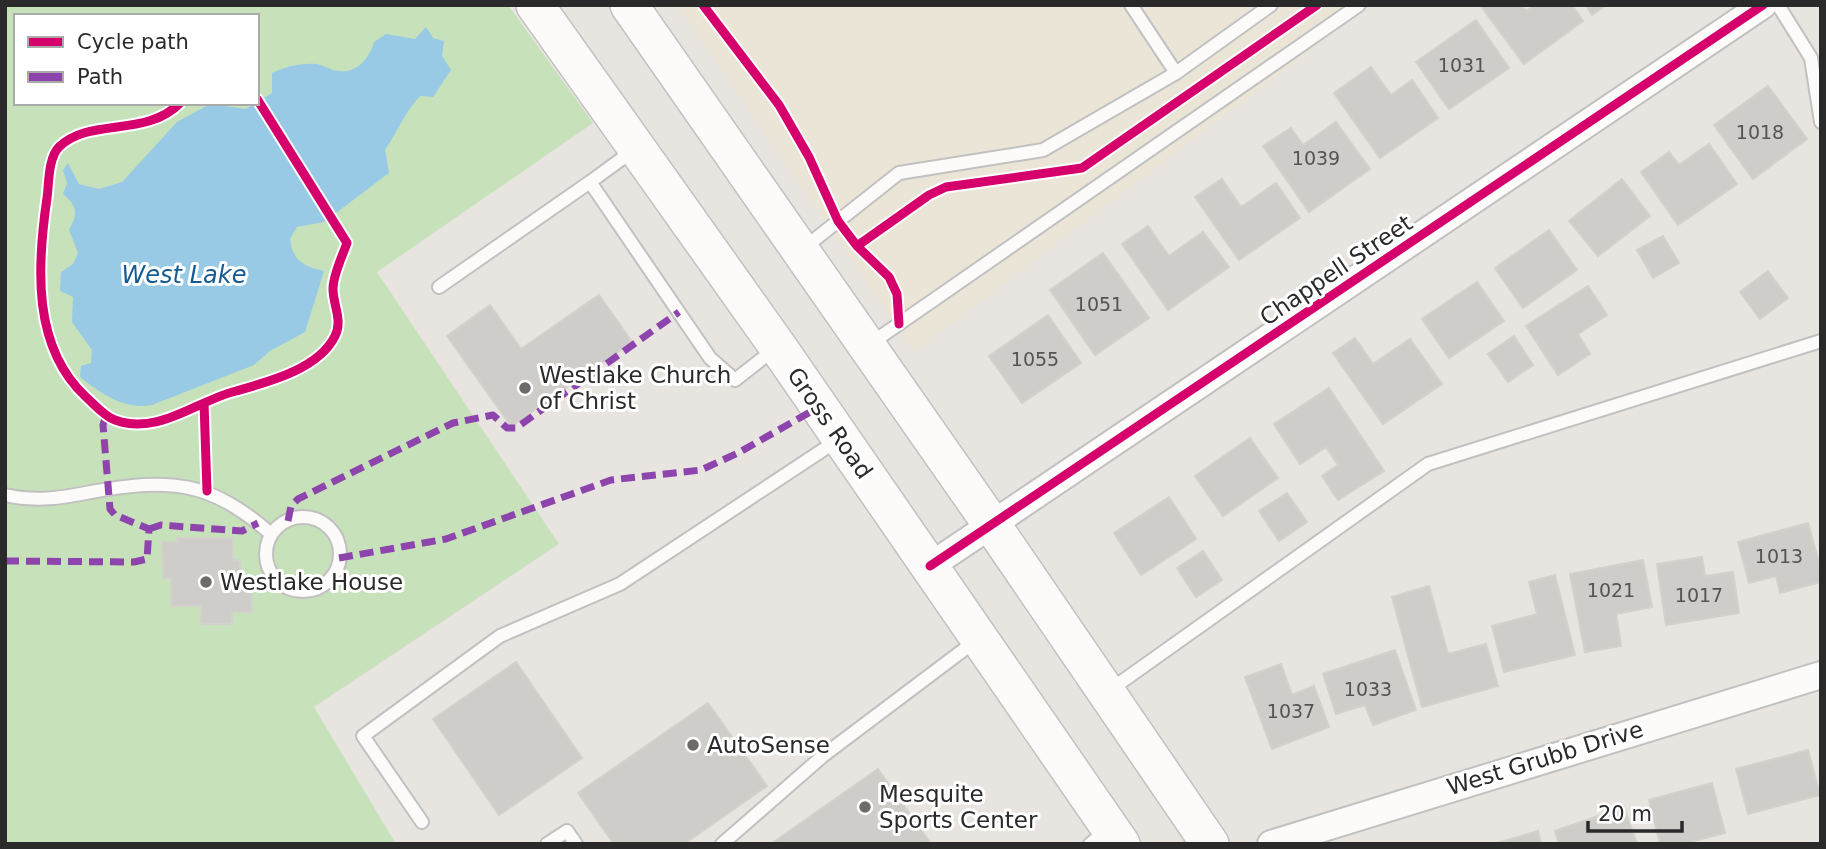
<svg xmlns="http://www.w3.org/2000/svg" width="1826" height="849" font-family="'DejaVu Sans',sans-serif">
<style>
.education{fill:#eae5d6}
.green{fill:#c7e2bb;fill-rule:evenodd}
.water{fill:#98c9e5}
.building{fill:#cfcdc9;stroke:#d3d1cc;stroke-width:2}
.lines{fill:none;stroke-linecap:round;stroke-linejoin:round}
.lane-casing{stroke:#c1c1c1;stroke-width:16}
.street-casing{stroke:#c1c1c1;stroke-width:30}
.secondary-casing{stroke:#c1c1c1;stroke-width:40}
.lane{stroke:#fcfbfa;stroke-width:12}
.street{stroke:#fcfbfa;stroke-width:26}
.secondary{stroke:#fcfbfa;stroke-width:37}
.quiet{stroke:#8e44ad;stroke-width:7;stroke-dasharray:14 7;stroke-linecap:butt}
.cycleway-casing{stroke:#fff;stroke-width:13}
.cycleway{stroke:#d6006c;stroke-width:9}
.poi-dot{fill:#6c6b6a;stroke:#fff;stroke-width:2.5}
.labels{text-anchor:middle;stroke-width:6;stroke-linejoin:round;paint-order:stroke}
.number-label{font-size:19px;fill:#545452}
.street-label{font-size:23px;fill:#2a2a2a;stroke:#fff}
.poi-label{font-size:23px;fill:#2a2a2a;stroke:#fff;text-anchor:start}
.water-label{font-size:24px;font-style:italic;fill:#155b93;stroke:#fff}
</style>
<rect width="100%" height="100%" fill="#e8e5e0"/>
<path class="education" d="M677 5H1370L914 352Z"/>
<path class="green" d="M5 5H508L593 123 377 272 559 544 314 707 396 844H5ZM16 16H257V103H16Z"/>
<path class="water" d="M426 27 433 38 444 41 442 56 451 70 433 97 420 96C404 113 398 131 385 150L389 173 324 222 297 227 290 239C292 260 304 267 324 271L305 332 270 351 254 365 152 405C124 410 102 394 80 377L81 366 91 363 92 350 72 322 73 297 60 291 61 272 73 264 78 253 69 230C78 213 78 207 63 194L67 183 63 170 68 163 79 184 99 189 122 182 177 122 210 104 246 109 272 93V73C285 67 300 63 316 64 324 65 330 70 338 71 356 74 370 58 374 42L386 34 415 39Z"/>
<path class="building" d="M1480 5H1521L1526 11 1534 5H1572L1583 21 1524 64Z
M1586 5H1606L1592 15Z
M1476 20 1509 68 1449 109 1416 62Z
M1371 67 1391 95 1412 80 1438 118 1380 158 1334 93Z
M1768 86 1807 139 1753 179 1714 125Z
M1336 122 1370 169 1309 212 1263 146 1291 128 1303 145Z
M1709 144 1737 184 1678 225 1641 172 1669 152 1679 165Z
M1222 179 1241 207 1276 183 1300 218 1239 260 1195 197Z
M1622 179 1650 216 1598 256 1569 221Z
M1148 226 1169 256 1203 232 1229 267 1168 310 1122 244Z
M1549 230 1577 270 1523 308 1495 268Z
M1663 236 1679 263 1653 278 1637 250Z
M1103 253 1149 318 1095 355 1050 290Z
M1768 271 1788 298 1760 319 1740 292Z
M1477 282 1504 321 1449 358 1422 319Z
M1588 286 1607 315 1578 334 1590 354 1558 375 1526 326Z
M599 295 632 342 511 426 447 336 490 305 521 349Z
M1048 315 1081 363 1022 403 989 356Z
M1514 336 1533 365 1508 382 1488 354Z
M1355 338 1373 364 1410 339 1442 384 1383 424 1333 353Z
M1329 388 1384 471 1338 500 1322 476 1338 465 1326 447 1300 464 1274 424Z
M1250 438 1278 478 1223 516 1195 476Z
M1287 493 1307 522 1279 541 1259 511Z
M1169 497 1196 539 1141 575 1114 533Z
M1808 523 1821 570V582L1780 593 1776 576 1749 583 1738 542Z
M177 538H233V560H240L241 586 251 587 252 612H232V624H201V606H171V578H163L162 542H177Z
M1203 551 1222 580 1196 597 1177 568Z
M1702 557 1705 576 1733 572 1739 613 1666 625 1657 564Z
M1643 560 1652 607 1616 614 1621 646 1585 652 1570 574Z
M1555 575 1575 655 1504 672 1492 626 1537 614 1529 582Z
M1429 586 1448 654 1486 644 1498 686 1422 707 1392 597Z
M1395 650 1416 710 1373 725 1365 705 1336 714 1323 674Z
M516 662 582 758 499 815 433 719Z
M1281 664 1292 695 1314 686 1329 727 1272 749 1245 677Z
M708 703 767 786 684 844H614L578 793Z
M1808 750 1820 795 1748 814 1736 769Z
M878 769 931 844H771Z
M1712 783 1725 833 1682 844H1660L1649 800Z
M1624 807 1637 844H1559L1555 831Z
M1538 831 1541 844H1494Z"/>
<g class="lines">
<g class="lane-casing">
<path id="lane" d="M1131 5 1176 73
M1778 5 1811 58 1821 122
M634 150 590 182 710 358 735 380 776 348
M804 248 899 173 1043 150 1176 73 1271 5
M439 287 590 182
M870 344 1359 5
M5 495C35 502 62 498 91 492 170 478 209 480 271 534
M266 554a37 37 0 1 1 74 0a37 37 0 1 1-74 0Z
M1110 690 1428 464 1821 341
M422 822 363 736 500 636 620 584 838 440
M547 844 567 831 576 844
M722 844 824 755 978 639
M1090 844 1109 829"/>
</g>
<g class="street-casing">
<path id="street" d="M930 566 1763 5
M1271 844 1821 675"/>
</g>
<g class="secondary-casing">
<path id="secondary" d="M535 5 778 347 1121 844
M629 5 992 525 1210 844"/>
</g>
<use href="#lane" class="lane"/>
<use href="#street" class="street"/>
<use href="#secondary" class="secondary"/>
<path class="quiet" d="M288 521 291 506 298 499 453 423 493 415 507 428H516L679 312
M149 529 161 525 242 531 258 523
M339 558 446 539 611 480 701 470 738 453 819 407
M5 561 134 562 147 559 149 529 115 515 110 509 103 425 106 415"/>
<g class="cycleway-casing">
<path id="cycleway" d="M703 5 779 105 809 157 838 221 857 246 889 277 897 294 899 324
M180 103C146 138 89 117 59 147 48 158 49 184 47 198 37 266 32 347 86 397 95 405 104 416 115 420 158 436 196 401 236 391 268 382 319 369 335 336 343 320 333 305 333 289 333 275 342 257 347 243L257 99
M857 246 929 195 946 187 1082 168 1317 5
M204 403 207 491
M930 566 1763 5"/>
</g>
<use href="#cycleway" class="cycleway"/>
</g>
<g class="poi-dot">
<circle cx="525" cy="388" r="7"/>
<circle cx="206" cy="582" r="7"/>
<circle cx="693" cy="745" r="7"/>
<circle cx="865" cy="807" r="7"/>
</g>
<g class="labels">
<g class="number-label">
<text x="1462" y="72">1031</text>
<text x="1760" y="139">1018</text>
<text x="1316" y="165">1039</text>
<text x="1099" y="311">1051</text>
<text x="1035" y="366">1055</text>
<text x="1779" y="563">1013</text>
<text x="1611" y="597">1021</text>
<text x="1699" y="602">1017</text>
<text x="1368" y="696">1033</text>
<text x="1291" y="718">1037</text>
</g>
<g class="street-label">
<text transform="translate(1336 270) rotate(-34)" y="8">Chappell Street</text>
<text transform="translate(830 423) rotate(55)" y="8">Gross Road</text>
<text transform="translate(1545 758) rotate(-17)" y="8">West Grubb Drive</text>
</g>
<g class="poi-label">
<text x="539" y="383">Westlake Church<tspan x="539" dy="26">of Christ</tspan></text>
<text x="220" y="590">Westlake House</text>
<text x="707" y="753">AutoSense</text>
<text x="879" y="802">Mesquite<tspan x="879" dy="26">Sports Center</tspan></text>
</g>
<g class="water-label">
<text x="184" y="283">West Lake</text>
</g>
</g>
<rect width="1826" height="849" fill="none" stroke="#2a2a2a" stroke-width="14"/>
<rect x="14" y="14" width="245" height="91" fill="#ffffff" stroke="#aaaaaa" stroke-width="2"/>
<rect x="28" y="37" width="35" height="10" fill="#d6006c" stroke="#aaaaaa" stroke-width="2"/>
<text x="77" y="49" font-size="21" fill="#2a2a2a">Cycle path</text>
<rect x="28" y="72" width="35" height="10" fill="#8e44ad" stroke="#aaaaaa" stroke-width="2"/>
<text x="77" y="84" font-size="21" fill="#2a2a2a">Path</text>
<path d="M1588 821v10h94v-10" fill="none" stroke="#2a2a2a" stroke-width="3.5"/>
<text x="1598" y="821" font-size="21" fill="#2a2a2a" stroke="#ffffff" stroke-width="5" paint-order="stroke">20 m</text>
</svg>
